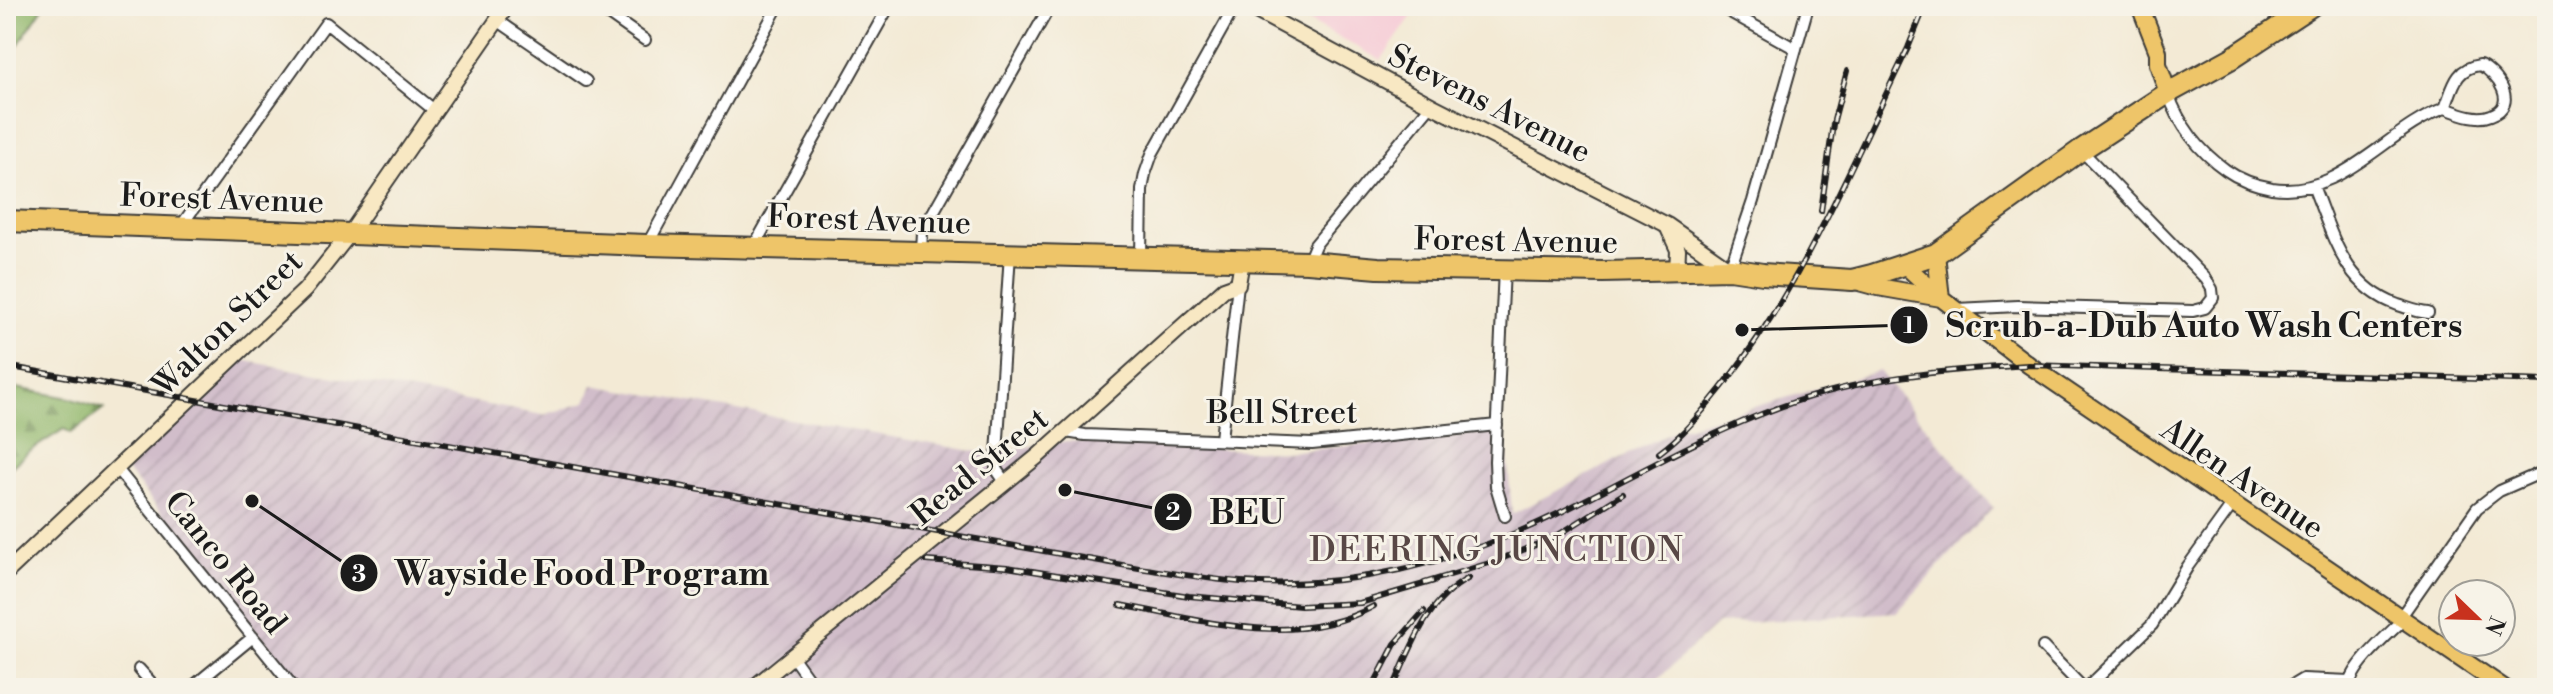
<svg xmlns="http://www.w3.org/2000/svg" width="2553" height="694" font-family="'Libre Bodoni',serif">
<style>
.built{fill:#f6cfd8}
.industrial{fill:url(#industrial-furrows)}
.forest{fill:url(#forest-firs);stroke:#576a44;stroke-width:2}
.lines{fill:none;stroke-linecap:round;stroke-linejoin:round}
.street-casing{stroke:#3c3b38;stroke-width:14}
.secondary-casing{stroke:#3c3b38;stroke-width:18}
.primary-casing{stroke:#3c3b38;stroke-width:20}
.highway-casing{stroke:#3c3b38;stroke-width:24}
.street{stroke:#fff;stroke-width:10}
.secondary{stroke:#f8e8c3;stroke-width:14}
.primary{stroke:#eec569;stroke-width:16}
.highway{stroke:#eec569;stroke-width:20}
.rail-casing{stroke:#1c1c1c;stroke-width:6}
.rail{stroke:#f7f3e8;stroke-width:3;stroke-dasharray:9;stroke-linecap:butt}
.labels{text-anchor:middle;stroke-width:6;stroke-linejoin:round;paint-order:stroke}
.street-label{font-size:32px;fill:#1c1c1c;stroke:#f7f3e8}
.neighbourhood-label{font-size:34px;letter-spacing:2px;fill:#594846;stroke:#f7f3e8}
.leader{fill:none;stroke:#1c1c1c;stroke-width:3}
.callout-dot{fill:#1c1c1c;stroke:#f7f3e8;stroke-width:3}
.mark-label{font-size:24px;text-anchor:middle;font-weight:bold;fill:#fff}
.callout-label{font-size:34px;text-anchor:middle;font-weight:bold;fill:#1c1c1c;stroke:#f7f3e8;stroke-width:6;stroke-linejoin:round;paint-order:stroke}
</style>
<defs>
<pattern id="industrial-furrows" width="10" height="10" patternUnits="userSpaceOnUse" patternTransform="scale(2)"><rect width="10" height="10" fill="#d1bdca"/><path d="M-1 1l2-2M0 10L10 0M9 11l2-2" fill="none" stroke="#b3a2ad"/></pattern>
<pattern id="forest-firs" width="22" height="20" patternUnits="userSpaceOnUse" patternTransform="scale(2)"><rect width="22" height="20" fill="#92b76c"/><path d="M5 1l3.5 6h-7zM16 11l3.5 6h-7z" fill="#769458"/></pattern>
</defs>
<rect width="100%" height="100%" fill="#f7f3e8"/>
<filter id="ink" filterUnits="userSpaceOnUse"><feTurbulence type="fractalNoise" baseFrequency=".0125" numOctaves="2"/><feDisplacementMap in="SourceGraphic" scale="16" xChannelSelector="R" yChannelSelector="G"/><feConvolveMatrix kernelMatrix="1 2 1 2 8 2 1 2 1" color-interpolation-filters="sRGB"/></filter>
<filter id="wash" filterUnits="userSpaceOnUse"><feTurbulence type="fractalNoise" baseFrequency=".006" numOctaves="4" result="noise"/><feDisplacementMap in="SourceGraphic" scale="32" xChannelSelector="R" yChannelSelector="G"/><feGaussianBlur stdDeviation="1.8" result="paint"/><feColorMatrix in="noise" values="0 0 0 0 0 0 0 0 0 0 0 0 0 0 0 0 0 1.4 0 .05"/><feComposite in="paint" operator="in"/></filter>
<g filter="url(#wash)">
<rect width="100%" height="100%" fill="#f3ead5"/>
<path class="built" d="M1280 6H1419L1381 60Z"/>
<path class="industrial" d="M241 360 543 415 586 402 593 385 984 453 1067 441 1286 452 1505 431 1512 514 1675 430 1879 371 1993 508 1897 612 1717 624 1648 688H303L126 469Z"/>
<path class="forest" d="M6 6H44L6 63Z
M6 386 69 398 104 409 71 433 64 429 27 453 6 472Z"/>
</g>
<g filter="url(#ink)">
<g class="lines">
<g class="street-casing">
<path id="street" d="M597 6 645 40
M1719 6 1796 49
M497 20 586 81
M2480 65C2497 73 2520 105 2491 115 2477 121 2459 113 2445 108 2453 88 2455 68 2480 65Z
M2168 93C2179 125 2199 151 2226 170 2240 180 2255 185 2272 188 2343 198 2385 130 2445 108
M2313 186C2333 235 2343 285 2398 305 2408 308 2417 312 2428 313
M181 226 326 23 434 110
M647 245 778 6
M754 246 889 6
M921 250 922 232 1050 6
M1141 257 1142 190 1145 174 1152 154 1235 6
M1308 262 1315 245 1431 105
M1504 269 1495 461 1496 486 1505 516
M1730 269 1753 201 1808 6
M1957 309 2018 306 2193 311 2205 308 2213 298 2212 289 2206 279 2081 150
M1066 432 1085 435 1312 444 1497 425
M1221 439 1238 284
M117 469 294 688
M1005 482 996 469 1010 253
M2400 618 2477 508 2499 491 2547 470
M2043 647 2083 688
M792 656 815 688
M139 669 156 688
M191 688 253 637
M2087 688 2152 625 2188 566 2232 505
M2288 688 2303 679 2350 681
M2349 688C2350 667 2388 635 2403 620"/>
</g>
<g class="secondary-casing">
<path id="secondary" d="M1247 6 1431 105 1667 225 1730 269
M1667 226 1678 250 1677 272
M6 573 305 290 351 232 507 6
M753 688 1038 456 1224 289 1238 284 1242 261"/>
</g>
<g class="primary-casing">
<path id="primary" d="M2140 6 2158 52V64L2168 93
M1936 254 1941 298
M1906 266 1941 298
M1852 280 1878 287 1941 298 2029 365 2504 688"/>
</g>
<g class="highway-casing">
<path id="highway" d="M6 221 647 245 1308 262 1378 268 1603 272 1730 269 1763 274 1852 280 1872 275 1936 254 2081 150 2168 93 2232 58 2311 6"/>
</g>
<use href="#street" class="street"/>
<use href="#secondary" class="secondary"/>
<use href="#primary" class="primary"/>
<use href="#highway" class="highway"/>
<g class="rail-casing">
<path id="rail" d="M1821 211 1833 124 1847 71
M6 366 1139 568C1173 573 1207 579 1241 582 1348 590 1455 563 1551 517 1627 480 1700 436 1780 407 1861 377 1944 370 2029 365L2547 381
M1659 453C1686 433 1705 408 1726 382 1804 282 1853 161 1908 48L1925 6
M926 561 1007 567 1189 596 1301 606 1360 603 1434 581
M1424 583 1496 561 1555 537 1623 494
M1120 605C1204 620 1294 650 1374 606
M1372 688 1395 644 1424 611
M1393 688C1412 646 1426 601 1469 578"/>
</g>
<use href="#rail" class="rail"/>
</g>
</g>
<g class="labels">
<g class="street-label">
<text transform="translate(1490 103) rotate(27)" y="11">Stevens Avenue</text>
<text transform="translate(222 198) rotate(2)" y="11">Forest Avenue</text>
<text transform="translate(869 219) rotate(2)" y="11">Forest Avenue</text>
<text transform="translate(1516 240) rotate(1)" y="11">Forest Avenue</text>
<text transform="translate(227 323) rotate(-44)" y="11">Walton Street</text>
<text x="1282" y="423">Bell Street</text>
<text transform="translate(979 466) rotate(-39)" y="11">Read Street</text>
<text transform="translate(2243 478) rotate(34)" y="11">Allen Avenue</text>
<text transform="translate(226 562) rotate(51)" y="11">Canco Road</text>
</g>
<g class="neighbourhood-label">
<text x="1497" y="561">DEERING JUNCTION</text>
</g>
</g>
<path class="leader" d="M1742 330L1909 325M1065 490L1173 512M252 501L359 573"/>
<g class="callout-dot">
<circle cx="1742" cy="330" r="8"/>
<circle cx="1065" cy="490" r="8"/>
<circle cx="252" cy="501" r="8"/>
<circle cx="1909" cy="325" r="20"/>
<circle cx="1173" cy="512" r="20"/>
<circle cx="359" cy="573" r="20"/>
</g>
<g class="mark-label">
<text x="1909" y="333">1</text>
<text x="1173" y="520">2</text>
<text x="359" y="582">3</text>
</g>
<g class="callout-label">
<text x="2204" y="337">Scrub-a-Dub Auto Wash Centers</text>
<text x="1247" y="524">BEU</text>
<text x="582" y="585">Wayside Food Program</text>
</g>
<rect width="2553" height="694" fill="none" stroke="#f7f3e8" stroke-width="32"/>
<g transform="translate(2477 618) rotate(113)"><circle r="38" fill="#f7f3e8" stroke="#9f9d96" stroke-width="2"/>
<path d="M0-6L14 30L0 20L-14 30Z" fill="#c8321e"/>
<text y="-12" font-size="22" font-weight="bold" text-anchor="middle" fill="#1c1c1c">N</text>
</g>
</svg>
